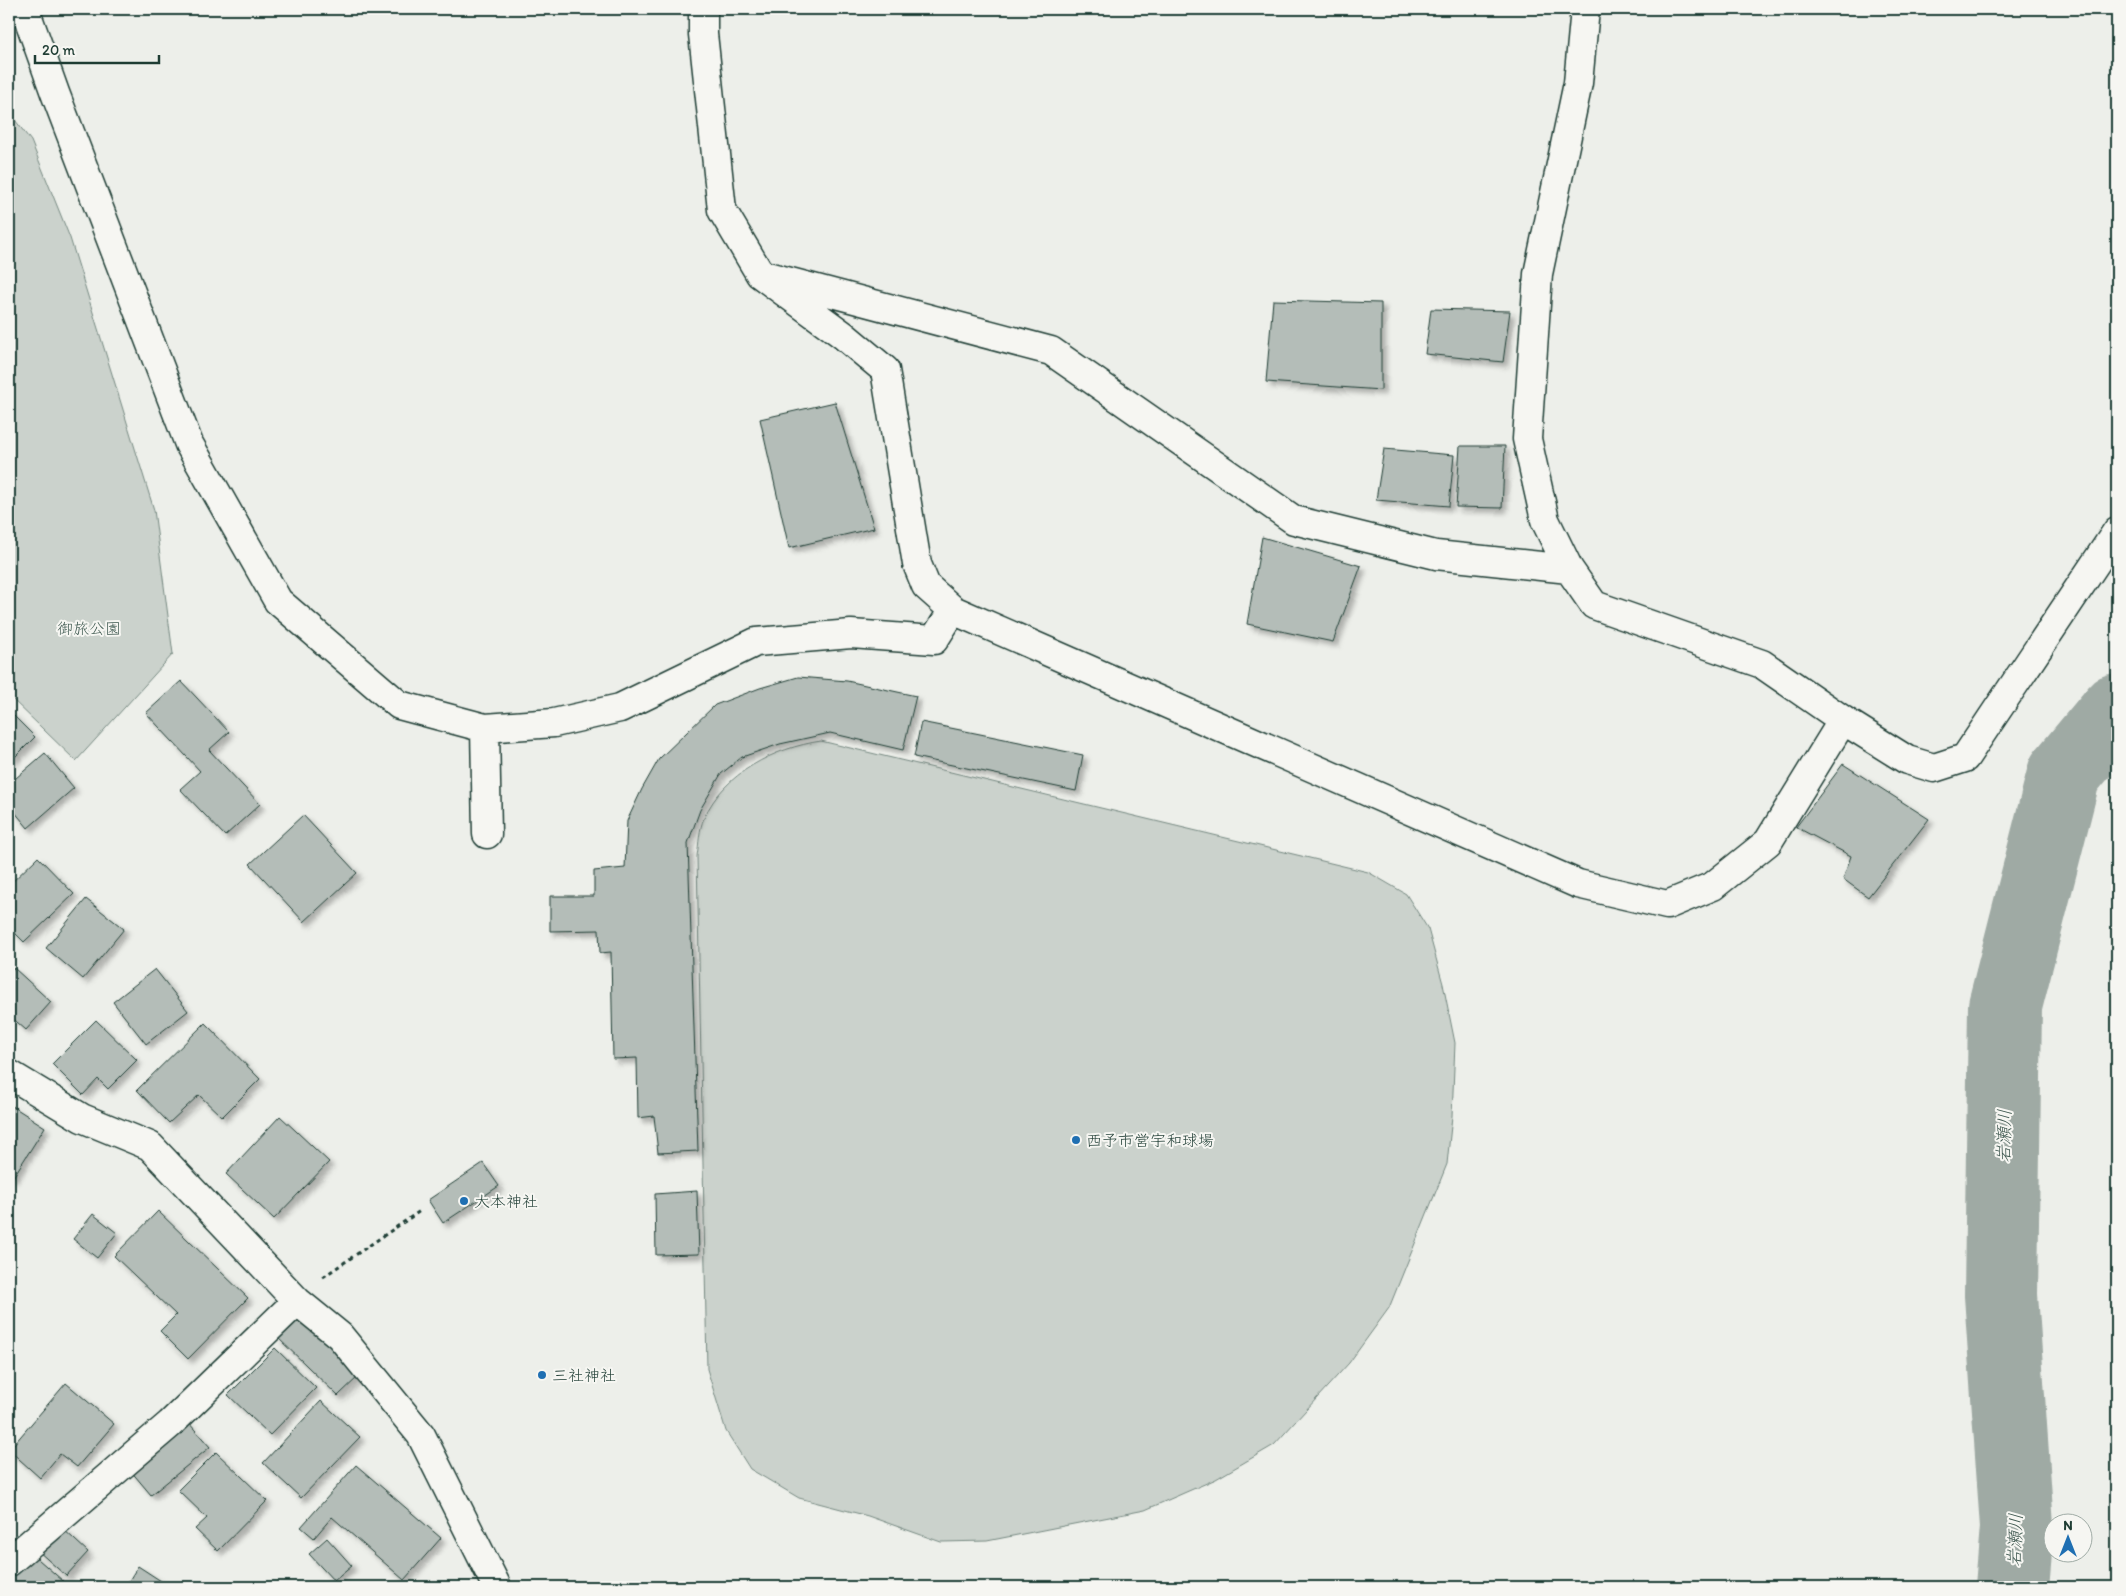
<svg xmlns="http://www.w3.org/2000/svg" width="2126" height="1596" font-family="Itim,'Klee One',sans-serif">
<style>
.green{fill:#cbd2cc;stroke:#758880}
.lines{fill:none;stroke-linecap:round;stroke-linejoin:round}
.river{stroke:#9faaa4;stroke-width:74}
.building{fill:#b4bdb8;stroke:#1f3d34;filter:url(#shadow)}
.minor-casing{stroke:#1f3d34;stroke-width:31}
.path{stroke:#1f3d34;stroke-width:3;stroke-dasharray:4 4;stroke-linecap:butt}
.minor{stroke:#f6f6f2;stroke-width:28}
.poi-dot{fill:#1f6fb2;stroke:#f6f6f2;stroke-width:2}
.labels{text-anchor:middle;stroke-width:4;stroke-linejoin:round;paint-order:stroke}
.park-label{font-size:16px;fill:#415b52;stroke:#f6f6f2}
.poi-label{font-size:16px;fill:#1f3d34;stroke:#f6f6f2;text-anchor:start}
.water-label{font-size:18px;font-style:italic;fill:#3f5850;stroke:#f6f6f2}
</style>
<defs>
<filter id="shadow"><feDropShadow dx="4.5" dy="4.5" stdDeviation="2.5" flood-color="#0004"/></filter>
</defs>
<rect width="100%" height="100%" fill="#edefea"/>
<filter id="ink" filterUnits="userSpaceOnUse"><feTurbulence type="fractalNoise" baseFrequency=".02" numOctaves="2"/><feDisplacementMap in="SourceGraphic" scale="10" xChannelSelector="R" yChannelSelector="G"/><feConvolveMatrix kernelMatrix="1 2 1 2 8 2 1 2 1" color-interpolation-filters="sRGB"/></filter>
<g filter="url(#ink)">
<path class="green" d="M9 112 31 141 70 238 154 510 173 654 76 761 9 696Z
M821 741 1368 872 1406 894 1428 929 1443 984 1455 1043 1452 1116 1447 1164 1389 1308 1349 1363 1274 1445 1216 1479 1145 1510 987 1541 941 1542 868 1516 799 1498 750 1469 726 1431 707 1369 697 856C699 844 699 829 704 818 724 773 774 748 821 741Z"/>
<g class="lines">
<path class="river" d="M2012 1587 2017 1527 2001 1295 2005 1006 2064 774 2117 710"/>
</g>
<path class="building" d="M1273 300 1381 303V390L1266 382Z
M1431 309 1510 311 1503 362 1425 354Z
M835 402 874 528 789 548 760 419Z
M1460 446H1505L1502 508 1456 507Z
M1384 449 1454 455 1449 506 1376 500Z
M1262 537 1361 566 1333 642 1247 624Z
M798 677 847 681 916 696 903 750 830 733 780 744 742 757 721 774 700 810 688 843 698 1151 658 1153 654 1116 638 1118 637 1058 613 1059 611 952 600 953 599 930 550 931V896H594V871L625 868 627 821 642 789 659 759 715 705 760 688Z
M181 681 229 732 209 750 260 804 225 836 180 789 200 771 146 713Z
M9 711 35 737 9 763Z
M921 722 1083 755 1076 791 914 757Z
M45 753 74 788 28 828 9 805V784Z
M1843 764 1929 819 1868 897 1843 879 1851 856 1796 827Z
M303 815 357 873 304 922 250 864Z
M38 857 74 894 24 942 9 927V885Z
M86 899 124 929 83 979 46 948Z
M14 968 51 1002 26 1030 9 1015V973Z
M155 969 188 1011 146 1044 113 1002Z
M96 1020 137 1060 108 1089 98 1079 83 1095 52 1064Z
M205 1023 260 1079 222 1117 199 1095 169 1123 137 1090Z
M9 1104 45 1127 12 1179 9 1177Z
M280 1116 329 1162 274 1219 226 1174Z
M483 1163 499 1186 443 1223 428 1200Z
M697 1191 699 1254 656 1255 655 1194Z
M158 1211 248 1298 188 1359 160 1331 176 1315 114 1256Z
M93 1214 117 1233 97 1258 73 1239Z
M299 1314 361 1374 338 1396 277 1337Z
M275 1348 316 1388 270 1435 228 1395Z
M66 1383 114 1424 77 1467 60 1454 40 1478 9 1450Z
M321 1401 360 1437 301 1498 263 1463Z
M188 1422 210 1447 151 1495 130 1470Z
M216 1452 267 1501 218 1551 195 1529 207 1518 178 1490Z
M356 1465 441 1538 404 1580 332 1517 314 1538 301 1527Z
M61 1527 88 1552 66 1576 38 1551Z
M327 1538 352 1566 334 1581 309 1554Z
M30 1552 63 1581 57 1587H9V1576Z
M138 1566 161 1581 157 1587H125Z"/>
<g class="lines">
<g class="minor-casing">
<path id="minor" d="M25 9 55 93 189 444 278 601 399 705 485 728 554 723 620 708 756 642 851 634 934 640 953 610 1578 884 1667 905 1713 886 1768 842 1843 720
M703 9V34L722 210 760 274 843 335 885 370 917 564 926 586 953 610
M1585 9 1578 83 1538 274 1527 439 1545 520 1569 569 1594 605 1762 664 1843 720 1907 760 1934 768 1965 758 2117 531
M760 274 1051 351 1294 520 1436 555 1569 569
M485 728 487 834
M9 1074 82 1118 150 1146 297 1301 340 1336 421 1435 497 1587
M9 1562 170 1424 297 1301"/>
</g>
<path class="path" d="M323 1277 420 1211"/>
<use href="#minor" class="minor"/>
</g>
</g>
<g class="poi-dot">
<circle cx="1076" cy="1140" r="5"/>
<circle cx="464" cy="1201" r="5"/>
<circle cx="542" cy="1375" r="5"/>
</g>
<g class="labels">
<g class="park-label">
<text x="89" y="634">御旅公園</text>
</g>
<g class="poi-label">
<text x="1086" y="1146">西予市営宇和球場</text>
<text x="474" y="1207">大本神社</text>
<text x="552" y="1381">三社神社</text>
</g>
<g class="water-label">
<text transform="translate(2004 1136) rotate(-89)" y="6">岩瀬川</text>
<text transform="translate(2015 1540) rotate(-88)" y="6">岩瀬川</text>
</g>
</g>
<rect width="2126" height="1596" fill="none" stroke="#f6f6f2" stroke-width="30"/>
<rect x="15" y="15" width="2096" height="1566" fill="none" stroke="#1f3d34" stroke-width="2" filter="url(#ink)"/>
<g transform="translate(2068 1538)"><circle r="24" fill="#f6f6f2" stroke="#a0aca6"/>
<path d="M0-4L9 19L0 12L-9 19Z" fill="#1f6fb2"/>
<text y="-8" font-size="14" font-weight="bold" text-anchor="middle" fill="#1f3d34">N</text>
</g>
<path d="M35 55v8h124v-8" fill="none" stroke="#1f3d34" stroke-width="2.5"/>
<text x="42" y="55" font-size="15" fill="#1f3d34" stroke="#f6f6f2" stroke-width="4" paint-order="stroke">20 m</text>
</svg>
